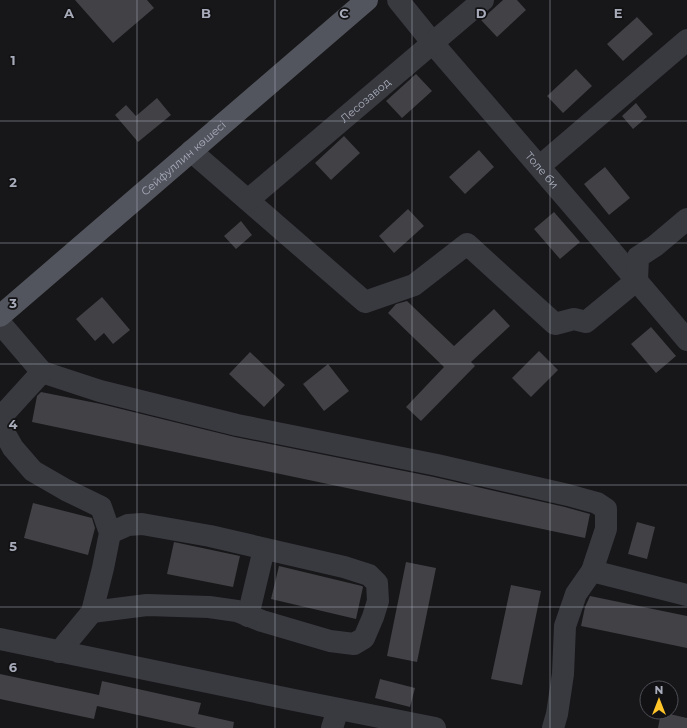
<svg xmlns="http://www.w3.org/2000/svg" width="687" height="728" font-family="Montserrat,sans-serif">
<style>
.building{fill:#414146}
.lines{fill:none;stroke-linecap:round;stroke-linejoin:round}
.minor{stroke:#393a40;stroke-width:22}
.major{stroke:#53555e;stroke-width:22}
.grid{fill:none;stroke:#a8acba;stroke-width:1;stroke-opacity:0.55}
.labels{text-anchor:middle;stroke-width:3.5;stroke-linejoin:round;paint-order:stroke}
.street-label{font-size:11px;fill:#a8acba;stroke:#121214}
.grid-label{font-size:13px;text-anchor:middle;font-weight:bold;fill:#a8acba;stroke:#121214;stroke-width:3.5;stroke-linejoin:round;paint-order:stroke}
</style>
<rect width="100%" height="100%" fill="#171719"/>
<path class="building" d="M75 0H147L154 8 113 43Z
M503 0H517L526 10 497 37 481 20Z
M637 17 653 34 623 61 607 44Z
M576 69 592 86 563 113 547 96Z
M416 74 432 91 402 118 386 101Z
M157 98 171 115 138 142 115 115 126 105 136 116Z
M636 103 647 117 633 129 622 116Z
M344 136 360 153 331 180 315 163Z
M479 150 494 167 465 194 449 177Z
M605 167 630 198 609 215 584 184Z
M408 209 424 226 394 253 379 236Z
M554 212 580 242 560 259 534 229Z
M241 221 252 235 236 249 224 236Z
M102 297 130 330 113 344 104 333 95 341 76 319Z
M407 301 454 346 494 309 510 326 471 362 475 366 421 421 406 407 444 367 388 313 396 304Z
M651 327 676 356 656 373 631 344Z
M539 351 558 370 531 397 512 378Z
M250 352 285 385 264 407 229 374Z
M328 364 349 391 324 411 303 384Z
M41 392 101 404 235 437 434 477 565 507 590 514 585 538 32 422 37 396Z
M33 503 92 518 95 528 88 555 24 538Z
M637 522 655 527 647 559 628 554Z
M174 542 240 556 233 587 167 574Z
M406 562 436 568 417 662 387 656Z
M279 566 362 586 363 587 356 619 271 599Z
M511 585 541 591 522 685 491 679Z
M590 596 687 616V648L581 626 585 607Z
M0 674 99 695 102 681 201 703 198 714 234 722 233 728H197L97 706 94 719 0 699Z
M380 679 415 688 410 707 375 698Z
M661 712 687 718V728H658Z"/>
<g class="lines">
<g class="minor">
<path id="s1" d="M398 0 436 47 591 227 687 340"/>
<path d="M191 151 365 302 414 285 467 244 555 324 574 319 586 322 637 280 638 257 655 246 687 219"/>
<path d="M540 166 687 40"/>
<path id="s2" d="M248 200 483 0"/>
<path d="M0 323 42 372 100 391 237 425 437 465 568 495 597 503 606 509V529L592 571 576 594 565 626 563 674 557 714 553 728"/>
<path d="M0 418 42 372"/>
<path d="M0 425 13 448 33 471 66 490 101 507 110 533 103 568 92 612 59 652"/>
<path d="M592 571 687 595"/>
<path d="M92 612 147 605 209 607 237 611 262 621 330 641 354 644 364 638 373 617 378 601 377 583 369 575 344 567 210 536 142 524 128 525 110 533"/>
<path d="M248 616 264 549"/>
<path d="M0 639 294 700 435 728"/>
<path d="M332 728 338 709"/>
</g>
<path class="major" id="s3" d="M0 316 367 0"/>
</g>
<path class="grid" d="M137 0V728M275 0V728M412 0V728M550 0V728M0 121H687M0 243H687M0 364H687M0 485H687M0 607H687"/>
<g class="labels">
<g class="street-label">
<text dy="4" stroke="none"><textPath href="#s2" startOffset="154">Лесозавод</textPath></text>
<text dy="4" stroke="none"><textPath href="#s3" startOffset="242">Сейфуллин көшесі</textPath></text>
<text dy="4" stroke="none"><textPath href="#s1" startOffset="223">Толе би</textPath></text>
</g>
</g>
<g class="grid-label">
<text x="69" y="18">A</text>
<text x="206" y="18">B</text>
<text x="344" y="18">C</text>
<text x="481" y="18">D</text>
<text x="618" y="18">E</text>
<text x="13" y="65">1</text>
<text x="13" y="187">2</text>
<text x="13" y="308">3</text>
<text x="13" y="429">4</text>
<text x="13" y="551">5</text>
<text x="13" y="672">6</text>
</g>
<g transform="translate(659 700)"><circle r="19" fill="#121214" stroke="#4e5056"/>
<path d="M0-3L7 15L0 10L-7 15Z" fill="#ffc529"/>
<text y="-6" font-size="11" font-weight="bold" text-anchor="middle" fill="#a8acba">N</text>
</g>
</svg>
